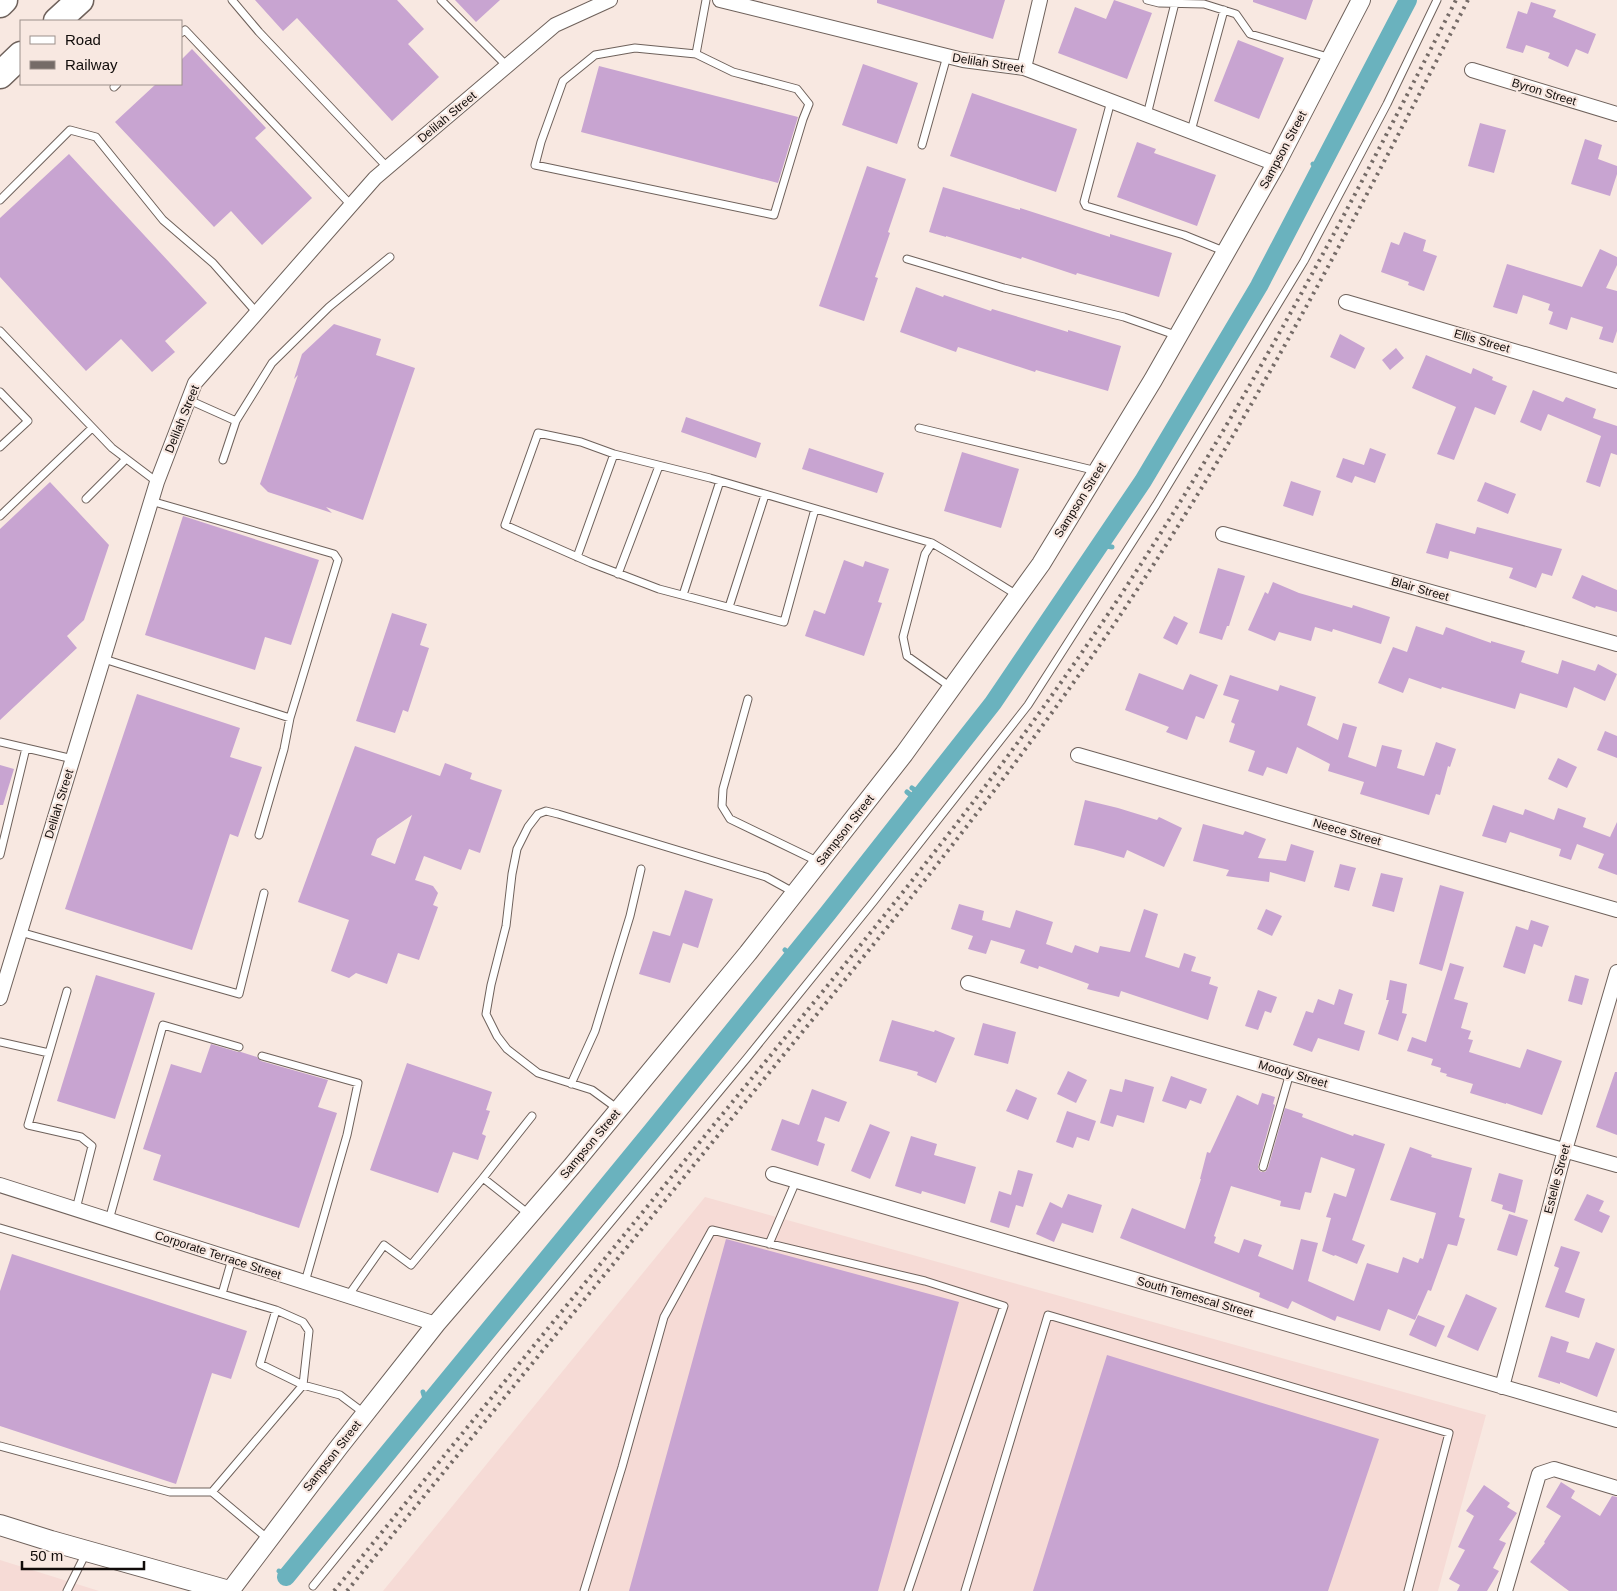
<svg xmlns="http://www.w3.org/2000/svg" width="1617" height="1591" font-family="Helvetica,sans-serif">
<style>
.industrial{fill:#f6dbd6}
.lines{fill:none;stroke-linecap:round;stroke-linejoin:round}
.stream{stroke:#6ab2be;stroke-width:5}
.canal{stroke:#6ab2be;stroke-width:18}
.building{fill:#c8a4d1;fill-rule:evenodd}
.service-casing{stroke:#6e615b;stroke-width:9}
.minor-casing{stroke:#6e615b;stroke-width:16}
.tertiary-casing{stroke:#6e615b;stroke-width:20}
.secondary-casing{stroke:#6e615b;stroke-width:22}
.motorway-casing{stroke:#6e615b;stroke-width:29}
.service{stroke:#fff;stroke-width:7}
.minor{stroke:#fff;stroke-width:14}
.tertiary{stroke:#fff;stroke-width:18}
.secondary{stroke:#fff;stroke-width:20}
.motorway{stroke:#fff;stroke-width:26}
.rail{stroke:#756b67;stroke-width:4;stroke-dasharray:2.5 5;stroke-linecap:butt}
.labels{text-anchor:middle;stroke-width:4.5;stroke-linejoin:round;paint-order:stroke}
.street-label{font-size:12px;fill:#110c0a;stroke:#f8e8e1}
</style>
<rect width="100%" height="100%" fill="#f8e8e1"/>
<path class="industrial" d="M705 1197 1486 1415 1438 1591H383Z
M0 1560 99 1591H0Z"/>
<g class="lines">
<path class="stream" d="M1313 164 1321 167
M1099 545 1112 547
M912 788 921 794
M907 792 917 800
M785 950 793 956
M423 1392 427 1405
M279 1571 287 1575"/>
<path class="canal" d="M286 1577 651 1132 828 913 993 703 1143 481 1259 286 1408 0"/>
</g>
<path class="building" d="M255 0H397L424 29 408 44 439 77 392 121 297 18 283 31Z
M455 0H500L476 22Z
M877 0H1005L993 39 877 3Z
M1114 0 1152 13 1127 79 1058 53 1075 7 1106 19Z
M1253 0H1313L1306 20 1253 2Z
M1531 2 1556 10 1553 17 1596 34 1588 54 1576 49 1568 67 1548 58 1550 53 1526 45 1523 53 1506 48 1518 11 1527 14Z
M1238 40 1284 58 1259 119 1214 101Z
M192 49 266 128 255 138 312 198 262 245 231 211 214 227 115 122 156 84H181V60Z
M863 64 918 83 897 144 842 125Z
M599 66 798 117 778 183 581 132Z
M972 93 1077 129 1056 192 950 156Z
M1480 123 1506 130 1494 173 1468 166Z
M1585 139 1602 145 1598 159 1617 166V174L1610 196 1571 184Z
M1137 142 1156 149 1154 153 1216 175 1197 226 1117 197Z
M69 154 207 303 165 341 175 352 152 372 121 339 86 371 0 277V218Z
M867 166 906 179 888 232 890 233 875 277 878 278 864 321 819 306Z
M943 187 1020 210V208L1110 237V234L1172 253 1159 297 1077 273 1076 275 1022 257 1021 259 946 236V237L929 232Z
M1404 232 1426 240 1423 251 1437 256 1424 291 1408 285 1409 282 1381 272 1391 242 1399 245Z
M1600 249 1617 257V265L1606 288 1617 291V331L1613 343 1599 339 1603 327 1571 317 1567 330 1549 324 1553 312 1548 310 1550 304 1523 295 1517 314 1493 307 1507 264 1582 287Z
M916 287 943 297 944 295 991 311 992 309 1068 332V330L1121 346 1108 391 1036 370 1035 372 958 347 956 352 900 332Z
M334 324 381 339 376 355 415 368 363 520 326 507 332 513 268 492 260 484 298 375 294 379 302 354Z
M1340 334 1365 348 1355 369 1330 357Z
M1396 348 1404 358 1390 370 1382 360Z
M1426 355 1471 374 1473 368 1493 377 1492 380 1507 386 1495 415 1475 407 1454 460 1437 454 1456 407 1412 388Z
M1533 390 1563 402 1566 397 1596 409 1593 418 1617 426V455L1611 453 1600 487 1586 482 1601 436 1548 414 1541 431 1520 422Z
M686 417 761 443 756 458 681 432Z
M809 448 884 473 877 493 802 469Z
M1370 448 1386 454 1375 483 1355 476 1352 483 1336 477 1343 458 1364 465Z
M962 452 1019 469 1001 528 944 511Z
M1291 481 1321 491 1313 516 1283 506Z
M50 482 109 545 84 620 67 636 77 648 0 720V529Z
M1485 482 1516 494 1508 514 1477 501Z
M183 516 319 560 291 645 265 637 255 670 145 635Z
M1436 523 1475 534 1477 527 1562 549 1552 576 1542 573 1536 588 1509 578 1513 568 1450 551 1448 559 1426 553Z
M844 560 863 567 865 561 889 569 878 602 882 603 864 656 805 636 814 610 825 614Z
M1218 568 1245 576 1229 626H1227L1222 640 1199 633Z
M1582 575 1617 590V612L1596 606 1595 608 1572 598Z
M1273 582 1299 593 1352 608 1353 605 1390 617 1381 644 1333 629 1332 632 1315 627 1311 641 1279 632 1275 641 1248 630 1265 592 1268 594Z
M392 613 427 624 420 645 429 648 408 712 403 710 395 733 356 721Z
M1174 616 1188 623 1177 645 1163 638Z
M1416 626 1443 635 1446 627 1491 643V641L1525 651 1521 662 1558 674 1562 660 1595 671 1598 664 1617 674 1605 701 1574 687 1567 708 1520 693 1515 709 1442 687 1441 689 1409 678 1403 693 1378 683 1393 647 1407 652Z
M1139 673 1183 690 1190 674 1218 685 1204 719 1196 716 1187 740 1166 732 1169 727 1125 710Z
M1230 675 1278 691 1280 685 1316 697 1307 725 1338 740 1343 723 1357 727 1348 757 1376 767 1382 745 1402 750 1397 768 1424 776 1436 742 1456 749 1450 767 1448 766 1440 795 1436 794 1429 815 1360 794 1364 782 1328 771 1330 764 1297 747 1287 774 1267 767 1263 776 1248 771 1255 751 1229 742 1235 724 1231 722 1239 700 1223 695Z
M137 694 240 728 230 757 262 767 238 837 230 834 192 950 65 909Z
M1605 731 1617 736V758L1597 750Z
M355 746 440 776 445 763 472 773 470 779 502 790 480 853 469 849 461 870 424 856 415 880 433 886 438 893 433 905 438 907 419 960 398 953 387 984 356 973 349 978 331 971 349 920 298 902ZM412 815 395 864 371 855 377 839Z
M1558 758 1577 767 1567 788 1548 779Z
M0 765 14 769 3 805H0Z
M1085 800 1118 808 1157 820 1159 817 1182 828 1164 867 1127 850 1124 858 1093 849 1074 845Z
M1493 805 1523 815 1525 809 1554 820 1558 808 1586 818 1583 827 1610 837 1617 822V875L1598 868 1604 854 1577 844 1571 860 1559 856 1561 849 1510 832 1506 843 1482 836Z
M1203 824 1243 835 1245 831 1266 839 1258 858 1286 861 1291 844 1314 851 1305 882 1270 872 1269 882 1226 876 1229 870 1193 861Z
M1340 864 1356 868 1349 891 1334 887Z
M1381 873 1403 878 1394 912 1372 906Z
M1440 885 1464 892 1442 971 1419 964Z
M685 890 713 899 698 948 683 943 670 983 639 974 653 931 670 936Z
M959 904 984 911 982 920 1010 928 1016 910 1053 922 1046 944 1072 953 1075 945 1098 953 1100 946 1130 952 1144 909 1158 914 1145 957 1179 968 1184 953 1196 957 1191 971 1211 977 1209 984 1218 987 1208 1020 1121 991 1119 997 1087 989 1089 984 1039 966 1038 969 1020 963 1025 950 991 940 986 954 968 949 973 936 951 929Z
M1266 909 1282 916 1272 936 1257 929Z
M1531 920 1549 926 1542 947 1534 944 1525 974 1503 967 1516 926 1528 930Z
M1450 963 1464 967 1454 999 1468 1003 1461 1028 1471 1031 1468 1039 1473 1040 1469 1052 1520 1068 1527 1049 1562 1061 1542 1115 1506 1103V1104L1470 1093 1473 1084 1446 1076 1447 1074 1440 1072 1441 1068 1431 1065 1433 1059 1407 1051 1412 1037 1426 1042Z
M96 975 155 993 115 1119 57 1101Z
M1575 975 1589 979 1582 1005 1568 1001Z
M1390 980 1407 984 1402 1013 1407 1014 1398 1041 1378 1034 1389 1000H1386Z
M1339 989 1353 994 1344 1024 1365 1031 1359 1051 1318 1038 1312 1052 1293 1045 1306 1011 1313 1013 1318 999 1334 1005Z
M1258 990 1277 997 1271 1013 1265 1011 1258 1030 1245 1026Z
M892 1020 934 1032 935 1030 955 1038 936 1083 917 1075 918 1072 879 1061Z
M983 1023 1016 1032 1008 1064 974 1055Z
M211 1044 238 1052H241L257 1057 261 1061 328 1080 318 1107 337 1113 299 1228 153 1180 161 1155 143 1149 171 1064 201 1073Z
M407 1063 492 1092 486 1110 490 1111 482 1134 486 1136 478 1160 453 1152 438 1193 370 1170Z
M1068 1071 1087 1080 1076 1103 1057 1094Z
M1615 1072H1617V1135L1596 1127Z
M1171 1076 1207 1089 1201 1104 1190 1100 1186 1109 1162 1101Z
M1125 1079 1154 1087 1144 1123 1117 1115 1113 1127 1100 1123 1110 1089 1122 1092Z
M812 1089 847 1102 839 1122 825 1117 817 1141 825 1144 818 1166 771 1150 782 1119 799 1125Z
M1016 1089 1037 1098 1028 1120 1006 1111Z
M1262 1093 1275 1097 1273 1104 1275 1105 1258 1166V1169L1261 1172H1265L1268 1168 1285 1108 1303 1114 1302 1117 1353 1136 1354 1134 1385 1144 1352 1240 1365 1245 1357 1264 1335 1255 1334 1256 1322 1251 1331 1218 1326 1217 1334 1193 1346 1197 1355 1169 1321 1157 1311 1193 1305 1192 1300 1210 1280 1206 1281 1201 1231 1186 1214 1236 1216 1237 1214 1243 1239 1253 1244 1239 1262 1245 1258 1256 1293 1270 1301 1239 1318 1243 1308 1281 1354 1301 1367 1263 1398 1273 1403 1257 1418 1263 1420 1258 1423 1259 1436 1213 1390 1200 1410 1147 1432 1155 1431 1157 1472 1168 1459 1217 1465 1219 1457 1246 1448 1244 1431 1291 1428 1290 1415 1320 1388 1309 1380 1331 1337 1316 1335 1321 1292 1301 1288 1309 1259 1297 1260 1293 1120 1238 1132 1208 1185 1229 1201 1179H1200L1207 1152 1210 1153 1237 1095 1258 1105Z
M1067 1111 1096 1121 1089 1141 1077 1137 1073 1148 1056 1142Z
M870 1124 890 1132 870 1179 851 1171Z
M911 1136 937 1144 934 1155 976 1167 965 1204 922 1191 921 1194 895 1186Z
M1018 1170 1033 1174 1023 1207 1016 1205 1009 1228 990 1222 999 1191 1011 1195Z
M1499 1173 1523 1180 1515 1213 1502 1209 1503 1205 1491 1201Z
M1068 1194 1102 1205 1093 1233 1062 1223 1054 1242 1036 1234 1050 1202 1062 1208Z
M1587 1194 1604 1201 1599 1211 1610 1216 1602 1233 1574 1220Z
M1509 1214 1528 1220 1517 1256 1497 1250Z
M726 1239 959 1302 878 1591H629Z
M1561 1246 1580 1252 1565 1292 1585 1299 1579 1318 1545 1307 1559 1268 1554 1266Z
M12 1254 247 1331 231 1379 212 1373 176 1484 0 1426V1291Z
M1466 1294 1497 1308 1478 1351 1447 1337Z
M1418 1315 1445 1326 1436 1347 1409 1335Z
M1551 1336 1569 1342 1566 1352 1589 1359 1596 1342 1615 1349 1597 1397 1560 1382V1384L1538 1377Z
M1107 1355 1379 1439 1328 1591H1033Z
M1561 1482 1575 1491 1571 1498 1600 1516 1612 1496 1617 1497V1591H1569L1530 1562 1545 1543 1544 1542 1561 1516 1546 1507Z
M1484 1485 1510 1503 1507 1507 1517 1513 1499 1540 1506 1543 1493 1568 1499 1571 1487 1591H1457L1460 1585 1449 1579 1465 1550 1458 1547 1474 1516 1466 1511Z"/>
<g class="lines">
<g class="service-casing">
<path id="service" d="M232 0 259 32 387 167
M441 0 507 66
M1147 0 1159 3 1204 4 1236 14 1250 34 1331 58
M181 33 185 30 351 205
M635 48 696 54 733 72 797 89 809 104 803 119 774 215 535 165 541 142 563 81 595 55Z
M696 54 706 0
M114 87 117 84
M1111 101 1084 202 1086 206 1184 235 1226 252
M1147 115 1175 3
M1191 131 1224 10
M922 145 947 56
M0 200 70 130 96 137 163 220 213 263 257 313
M907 259 1004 288 1124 317 1178 336
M0 331 112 448 157 482
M0 392 28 421 0 447
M189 400 236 421 272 363 329 307 390 257
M919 428 1097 471
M223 460 236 421
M86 499 126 459
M815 509 784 622 659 589 591 563 505 525 538 433 581 442 614 454 710 478 932 543 954 556 1017 595
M0 516 92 428
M932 543 925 554 903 637 907 656 952 688
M577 557 614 454
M618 574 659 466
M683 595 720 481
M729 607 765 495
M104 659 290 718 338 560 334 554 151 501
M748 699 723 789 722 806 730 819 819 862
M0 742 73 759
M259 835 284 749 290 718
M0 855 26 748
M20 932 239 994 264 893
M67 991 28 1125 81 1137 92 1146 76 1209
M0 1042 49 1053
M262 1056 358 1083 347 1135 305 1282
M571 1084 595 1031 630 916 641 869
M618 1109 592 1090 538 1073 507 1049 497 1036 486 1014 491 985 506 926 512 874 517 849 528 827 538 814 546 811 558 814 766 877 795 893
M1263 1167 1290 1073
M483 1178 532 1116
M109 1220 163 1025 239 1047
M0 1228 276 1310 303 1322 309 1331 303 1385 212 1492
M769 1244 796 1181
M222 1294 232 1259
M348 1296 384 1245 411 1265 483 1178 530 1215
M276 1310 260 1364 303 1385 340 1395 364 1413
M0 1446 170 1492H212L268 1539
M313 1586 502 1353 747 1058 874 901 1028 705 1156 505 1304 261 1387 104 1437 0
M67 1591 86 1553
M584 1591 622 1467 664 1317 712 1230 925 1281 1004 1306 908 1591
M965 1591 1048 1315 1449 1433 1408 1591"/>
</g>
<g class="minor-casing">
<path id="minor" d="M720 0 963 60 1024 68 1276 164
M1024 68 1040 0
M1472 70 1617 114
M1346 302 1617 381
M1223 534 1617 644
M1078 755 1617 910
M968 983 1617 1165
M0 998 157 482 195 383 375 178 555 25 610 0
M773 1174 1617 1420
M0 1185 436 1324
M1502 1387 1565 1150 1617 972
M1505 1591 1539 1474 1554 1469 1617 1488"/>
</g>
<g class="tertiary-casing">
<path id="tertiary" d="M230 1591 339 1447 436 1324 572 1166 748 953 904 754 1041 564 1153 380 1276 164 1361 0"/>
</g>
<g class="secondary-casing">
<path id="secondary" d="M0 1525 51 1541 229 1591"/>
</g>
<g class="motorway-casing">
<path id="motorway" d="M0 4 4 0
M57 21 80 0
M0 75 21 55"/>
</g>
<use href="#service" class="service"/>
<use href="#minor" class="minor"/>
<use href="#tertiary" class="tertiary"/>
<use href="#secondary" class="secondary"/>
<use href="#motorway" class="motorway"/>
<path class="rail" d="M334 1591C470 1424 607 1256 743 1089 855 952 968 816 1069 671 1218 459 1338 230 1456 0
M347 1591C477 1431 607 1272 737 1112 853 970 970 829 1076 679 1228 466 1348 232 1468 0"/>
</g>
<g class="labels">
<g class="street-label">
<text transform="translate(988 63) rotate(9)" y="4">Delilah Street</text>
<text transform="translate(1544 92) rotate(17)" y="4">Byron Street</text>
<text transform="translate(447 117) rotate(-40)" y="4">Delilah Street</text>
<text transform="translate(1283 150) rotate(-62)" y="4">Sampson Street</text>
<text transform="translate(1482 341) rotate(16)" y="4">Ellis Street</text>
<text transform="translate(182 419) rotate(-68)" y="4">Delilah Street</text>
<text transform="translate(1080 500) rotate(-58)" y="4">Sampson Street</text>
<text transform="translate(1420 589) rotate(16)" y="4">Blair Street</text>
<text transform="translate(59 804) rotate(-73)" y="4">Delilah Street</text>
<text transform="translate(845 830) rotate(-52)" y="4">Sampson Street</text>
<text transform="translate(1347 832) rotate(16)" y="4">Neece Street</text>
<text transform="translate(1293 1074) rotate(16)" y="4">Moody Street</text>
<text transform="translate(590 1144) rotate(-50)" y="4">Sampson Street</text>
<text transform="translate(1557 1179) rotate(-75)" y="4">Estelle Street</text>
<text transform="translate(218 1255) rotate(18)" y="4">Corporate Terrace Street</text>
<text transform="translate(1195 1297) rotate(16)" y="4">South Temescal Street</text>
<text transform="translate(332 1456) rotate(-52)" y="4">Sampson Street</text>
</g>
</g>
<rect x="20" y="20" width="162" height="65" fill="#f8e8e1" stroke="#9c908b"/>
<rect x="30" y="36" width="25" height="8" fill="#ffffff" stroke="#9c908b"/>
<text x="65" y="45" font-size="15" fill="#110c0a">Road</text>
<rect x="30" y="61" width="25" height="8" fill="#756b67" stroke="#9c908b"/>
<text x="65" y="70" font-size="15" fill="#110c0a">Railway</text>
<path d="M22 1561v8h122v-8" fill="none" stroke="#110c0a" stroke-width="2.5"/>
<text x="30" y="1561" font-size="15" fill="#110c0a" stroke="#f8e8e1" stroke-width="4" paint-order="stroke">50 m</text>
</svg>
